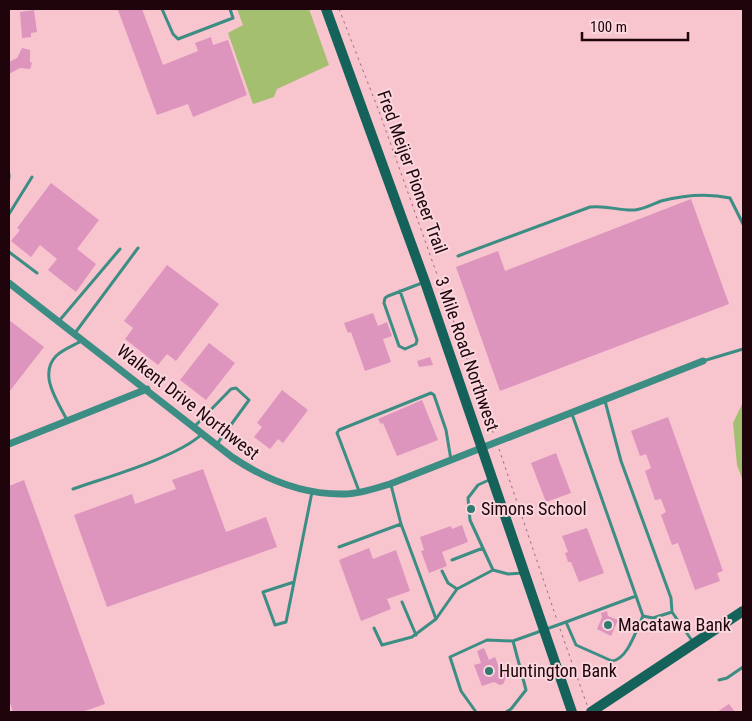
<svg xmlns="http://www.w3.org/2000/svg" width="752" height="721" font-family="'Roboto Condensed',sans-serif">
<style>
.green{fill:#a3bf6f}
.building{fill:#dd95be}
.lines{fill:none;stroke-linecap:round;stroke-linejoin:round}
.path{stroke:#986f78;stroke-width:1;stroke-dasharray:2.5 4;stroke-linecap:butt}
.service{stroke:#3c8d83;stroke-width:3}
.minor{stroke:#3c8d83;stroke-width:7}
.secondary{stroke:#14625a;stroke-width:10}
.poi-dot{fill:#327970;stroke:#fad6dd;stroke-width:2}
.labels{text-anchor:middle;stroke-width:4;stroke-linejoin:round;paint-order:stroke}
.street-label{font-size:18px;fill:#1f040c;stroke:#fad6dd}
.poi-label{font-size:18px;fill:#1f040c;stroke:#fad6dd;text-anchor:start}
</style>
<rect width="100%" height="100%" fill="#f8c4ce"/>
<path class="green" d="M237 9H309L329 65 277 89 274 97 253 104 228 33 243 25Z
M743 402V481L737 465 733 423Z"/>
<path class="building" d="M123 9H142L163 65 198 51 195 43 211 37 213 45 228 40 247 95 193 117 188 104 157 115 118 10Z
M34 10 37 32 31 33V37L22 38 20 12Z
M22 48 30 50V62L32 63 30 69 20 68 9 74V62L17 58Z
M51 183 99 220 77 249 96 264 76 292 48 270 57 259 40 245 31 257 11 241 20 230 17 228Z
M691 199 729 304 500 391 456 267 498 251 505 271Z
M167 265 219 304 176 361 167 354 158 365 125 339 133 328 124 321Z
M373 313 378 326 387 322 392 336 383 339 391 362 365 371 351 332 348 333 344 323Z
M9 320 44 347 9 392Z
M209 343 235 363 206 400 180 380Z
M430 357 433 365 419 367 417 361Z
M282 390 308 410 283 443 278 439 270 449 254 437 262 427 257 423Z
M422 400 438 440 397 456 383 423 381 424 378 419Z
M668 417 723 571 717 573 720 581 695 590 678 543 672 545 661 515 666 512 661 499 655 500 645 471 651 468 646 454 640 456 631 431Z
M556 453 571 493 546 502 531 463Z
M203 469 226 532 266 517 277 547 107 607 74 515 132 494 135 504 176 489 172 480Z
M24 480 105 704 82 712H13L9 700V486Z
M462 525 468 542 442 552 447 566 429 573 421 551 424 550 420 537 451 526 452 529Z
M587 528 604 573 579 582 571 562H568L565 553 568 552 562 536Z
M369 548 373 559 396 550 410 591 387 599 391 609 361 621 339 560Z
M607 611 608 616 618 620 611 636 597 629 602 617 601 613Z
M484 648 489 660 495 657 500 670 505 673 507 676 503 684 500 685 494 682 482 686 474 665 481 663 477 651Z
M729 704 735 712H717Z"/>
<g class="lines">
<path class="path" d="M339 9 380 114 494 435
M499 449 557 620
M560 629 587 705"/>
<path class="service" d="M162 9 173 34 178 39 233 18 230 9
M9 174V178
M9 214 32 177
M9 252 37 273
M458 256 590 207C607 205 619 211 635 210 644 209 653 204 661 201 684 195 708 193 730 198L743 224
M400 291 417 340 416 344 405 349 399 346 384 303 385 298 388 296 422 283
M59 321 120 249
M75 333 138 248
M703 361 743 349
M605 401 621 461 671 598 672 612
M572 414 643 616
M67 420C58 402 38 375 56 356 63 349 75 345 83 340
M194 427 231 389 236 388 249 400 217 444
M491 479 478 485 468 498 470 520 493 570 508 574 523 573
M391 485 401 524 436 619
M73 489C107 477 178 457 202 434
M359 491 339 438 337 433 339 430 431 393 434 395 446 430 451 460
M339 547 401 524
M452 560 483 548
M442 571 448 583 457 589
M294 582 263 592 275 625 286 622 312 492
M402 602 416 635
M566 622 636 596
M374 628 382 645 412 637 436 619 457 589 493 570
M719 680 727 678 743 667
M476 712 461 691 450 657 487 640 513 641
M506 712 511 709 526 690 513 641 566 622 576 645 612 661C628 659 636 630 643 616L653 618 672 612 693 642"/>
<path class="minor" d="M9 283 232 457C266 480 303 495 345 494 360 494 376 488 390 484L703 361
M9 444 147 389"/>
<path class="secondary" d="M326 9 425 282 572 712
M591 712 743 611"/>
</g>
<g class="poi-dot">
<circle cx="471" cy="509" r="5"/>
<circle cx="608" cy="625" r="5"/>
<circle cx="489" cy="671" r="5"/>
</g>
<g class="labels">
<g class="street-label">
<text transform="translate(412 172) rotate(70)" y="6">Fred Meijer Pioneer Trail</text>
<text transform="translate(467 354) rotate(71)" y="6">3 Mile Road Northwest</text>
<text transform="translate(188 402) rotate(38)" y="6">Walkent Drive Northwest</text>
</g>
<g class="poi-label">
<text x="481" y="515">Simons School</text>
<text x="618" y="631">Macatawa Bank</text>
<text x="499" y="677">Huntington Bank</text>
</g>
</g>
<rect width="752" height="721" fill="none" stroke="#1f040c" stroke-width="20"/>
<path d="M582 32v8h106v-8" fill="none" stroke="#1f040c" stroke-width="2.5"/>
<text x="590" y="32" font-size="15" fill="#1f040c" stroke="#fad6dd" stroke-width="4" paint-order="stroke">100 m</text>
</svg>
